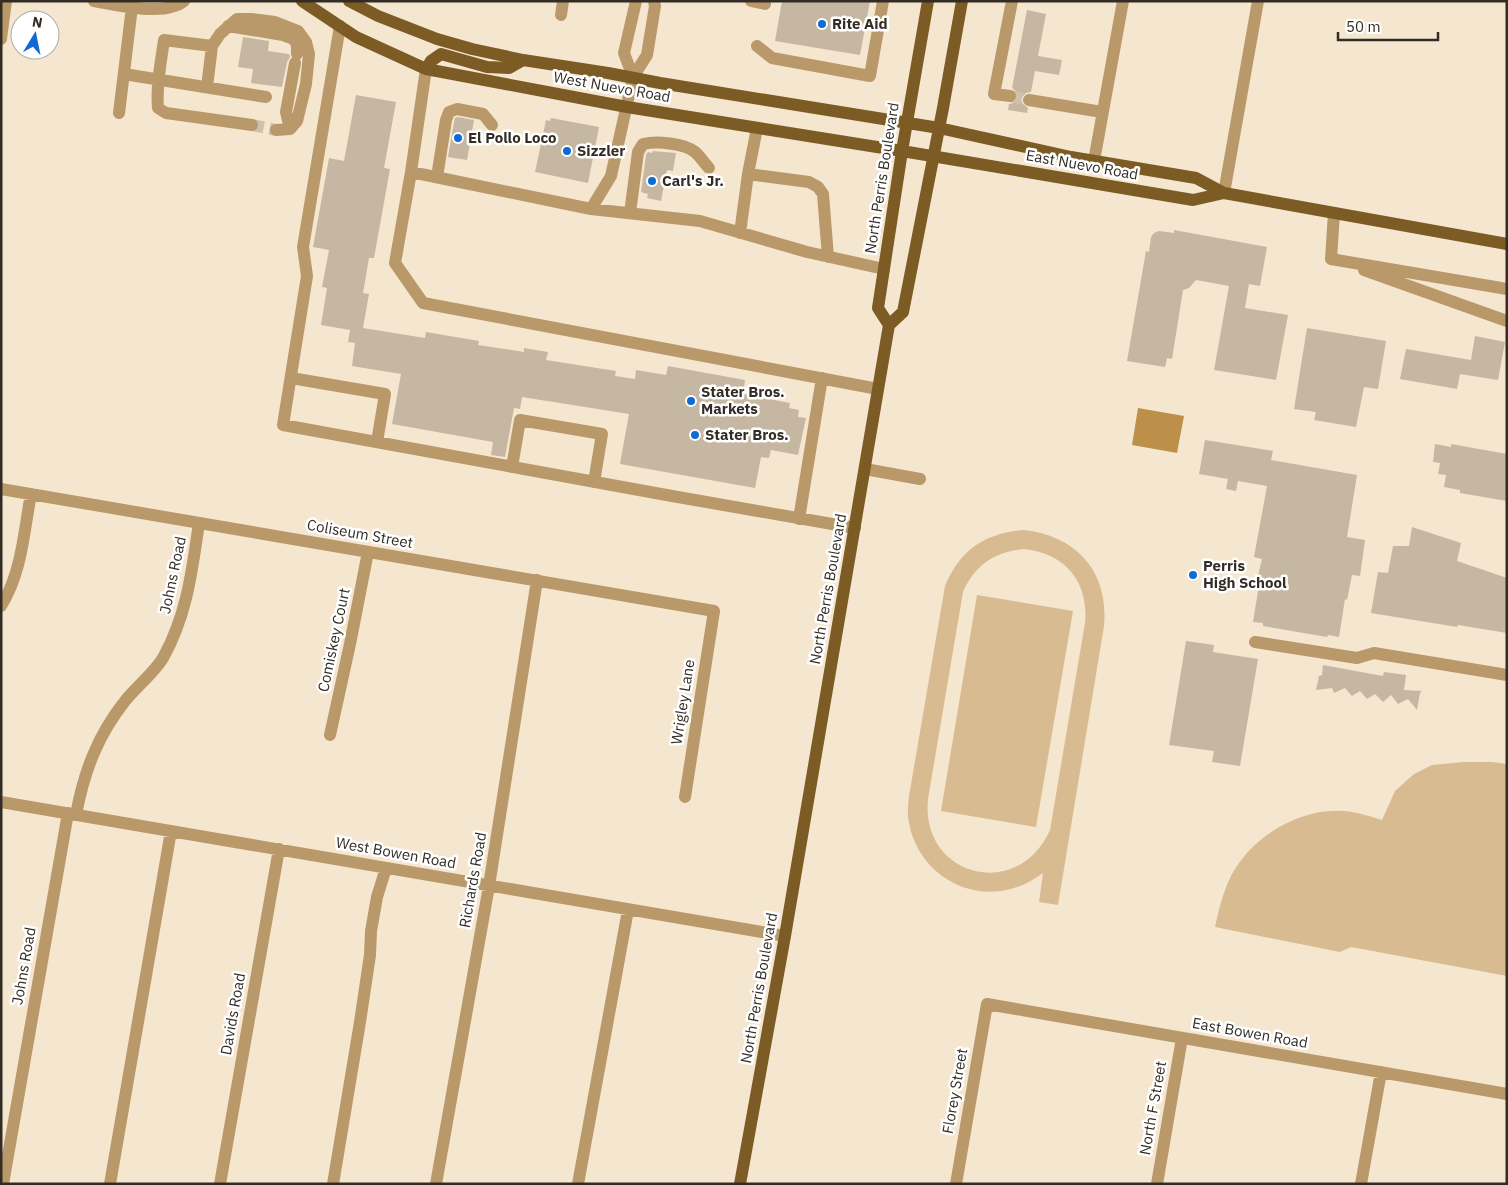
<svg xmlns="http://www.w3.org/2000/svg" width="1508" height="1185" font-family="'IBM Plex Sans',sans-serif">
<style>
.green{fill:#d8bb91;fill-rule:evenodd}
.water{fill:#bd904a}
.building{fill:#c5b7a2}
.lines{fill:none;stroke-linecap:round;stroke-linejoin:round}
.minor-tunnel{stroke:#cec1ae;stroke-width:12;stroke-dasharray:12 6;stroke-linecap:butt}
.minor{stroke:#b9996a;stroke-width:12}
.major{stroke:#7d5b25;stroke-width:12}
.poi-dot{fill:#0f6ad3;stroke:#fff;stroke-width:2}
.labels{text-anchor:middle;stroke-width:5;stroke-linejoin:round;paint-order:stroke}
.poi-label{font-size:15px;font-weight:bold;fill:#322c24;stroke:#fff;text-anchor:start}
.street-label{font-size:15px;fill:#322c24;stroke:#fff}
</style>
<rect width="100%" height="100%" fill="#f5e6d0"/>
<path class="green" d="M1024 530C1077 536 1109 572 1104 626L1058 905 1039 902 1043 873C1031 882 1017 889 1001 891 958 897 917 867 909 823 907 814 908 805 909 796L945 586C960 550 985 533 1024 530ZM1024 549C1065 553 1089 582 1085 623L1050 830C1018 902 920 877 928 799L963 592C975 565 994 552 1024 549Z
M977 595 1073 611 1036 827 941 811Z
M1464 762H1492L1507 764V976L1351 947 1340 952 1215 927C1219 909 1223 892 1231 876 1251 837 1300 807 1344 811 1357 812 1369 816 1382 820L1395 791 1414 774 1432 765Z"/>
<path class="water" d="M1138 408 1184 416 1177 453 1132 445Z"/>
<path class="building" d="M782 1H870L860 55 775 41Z
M1027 10 1046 14 1038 56 1062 60 1059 75 1035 71 1031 92 1026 93 1021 98 1022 103 1028 108 1027 113 1008 110 1009 104 1014 103 1018 97 1017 92 1012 88Z
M243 37 269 41 268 51 289 54 290 57 287 62 282 87 251 83 253 69 238 67Z
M356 95 396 102 384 168 390 169 374 258H369L363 293 369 294 363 328 425 338 426 332 479 341 478 345 524 352V348L548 352 546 360 616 371 615 376 635 379 636 370 666 375 668 366 745 380 743 394 790 403 789 408 799 410 798 417 806 418 798 455 771 450 769 458 761 457 755 488 620 464 629 414 522 397 520 409 514 408 505 457 491 455 493 442 392 424 401 374 352 366 355 343 348 342 350 330 321 325 327 288 322 287 329 250 313 247 329 158 344 161Z
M458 117 474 120 467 160 448 157 454 122 455 118Z
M551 118 599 127 588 183 535 172 546 120 550 121Z
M653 151 676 153 673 171 667 170 661 201 647 198 648 194 641 192 646 155 648 152 652 153Z
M1174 230 1267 247 1260 286 1249 284 1245 308 1288 315 1276 380 1214 370 1229 286 1196 280 1189 288 1183 290 1172 359 1167 358 1165 367 1127 361 1146 251 1149 252 1151 237 1154 233 1159 231 1174 233Z
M1307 328 1386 341 1378 389 1364 387 1356 427 1314 420 1316 412 1294 409Z
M1475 336 1505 342 1498 380 1460 374 1457 389 1400 379 1406 349 1471 360Z
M1205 440 1273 451 1271 460 1357 475 1347 537 1365 540 1360 576 1352 575 1347 600 1345 599 1339 637 1328 635 1327 637 1263 626V623L1253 622 1259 585 1256 584 1262 559 1254 557 1267 486 1238 481 1236 491 1226 489 1228 479 1199 474Z
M1435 444 1451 447V444L1507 454V501L1460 493V490L1444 487 1446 475 1438 474 1440 463 1433 462Z
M1412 527 1461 543 1457 561 1507 578V633L1458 625 1457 627 1371 613 1378 572 1388 573 1393 546H1409Z
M1186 641 1214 645 1213 652 1258 659 1240 766 1212 762 1214 751 1169 745Z
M1323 665 1383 676 1384 672 1406 675 1404 690 1422 691 1420 693 1417 710 1408 699 1398 704 1391 695 1383 702 1375 694 1367 699 1360 691 1352 696 1345 688 1334 693 1332 688 1316 690 1319 676 1322 675Z"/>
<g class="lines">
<path class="minor-tunnel" d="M1010 96 1029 100
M252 125 276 130"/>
<path class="minor" d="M94 1C117 5 165 17 184 1
M751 1 765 4
M561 15 563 1
M228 26 283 35 294 39 297 45V54
M340 26 303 247 307 276 283 425 672 496 855 528
M1 39 6 1
M212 46 164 40C161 62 156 85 158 108L166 113 252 125
M757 46 772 58 870 76 883 1
M426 69 411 172 395 263 423 303 878 389
M124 74 266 97
M633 77 624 53 636 1
M207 87 212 46 220 34 237 19H251L275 22 298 31 306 42 309 54 306 84 297 121 290 129 276 130
M1010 96 994 94 1012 1
M1029 100 1102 112
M119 113 132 7
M290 129 286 112 295 63
M1094 161 1123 1
M411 172 591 209 700 221 807 252 884 269
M748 174 809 182 818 187 823 194 828 257
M437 177 446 120 449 112 457 109 483 114 492 125
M1224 193 1258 1
M591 209 611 176 633 77 647 55 655 6 654 1
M630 213 638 152 643 144C656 141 684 143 695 152 700 156 704 163 709 168
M1334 213 1331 259 1507 289
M740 233 748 174 757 128
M1364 270 1507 321
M291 378 385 394 377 442
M512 467 520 420 602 434 594 482
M865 469 920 479
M1 489 714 611 685 797
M799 519 822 378
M1 606C22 573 24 530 31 494
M1255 642 1357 658 1374 653 1507 675
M330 735 350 644 368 552
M1 802 785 936
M76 815C84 771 98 735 125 701 137 686 153 674 163 658 187 615 192 571 199 523
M3 1184 68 813
M110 1184 171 831
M220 1184 279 849
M333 1184 360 1022 370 955 371 931 377 897 386 868
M436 1184 489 886 537 580
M578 1184 628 910
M956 1184 987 1004 1507 1094
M1157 1184 1182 1038
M1361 1184 1381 1072"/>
<path class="major" d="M302 1 356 37 426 69 627 107 902 151 1193 200 1224 193
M349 1 378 16 437 39 472 49 523 60 608 73 660 83 939 128 1071 157 1196 178 1224 193 1507 244
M426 69 431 61 441 54 487 67 509 68 523 60
M889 325 903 312 943 108 962 1
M740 1184 785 936 889 325 878 308 902 151 928 1"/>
</g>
<g class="poi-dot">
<circle cx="822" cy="24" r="5"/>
<circle cx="458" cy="138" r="5"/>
<circle cx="567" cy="151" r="5"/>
<circle cx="652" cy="181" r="5"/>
<circle cx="691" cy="401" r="5"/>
<circle cx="695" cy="435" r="5"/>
<circle cx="1193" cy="575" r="5"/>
</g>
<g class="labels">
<g class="poi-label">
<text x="832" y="29">Rite Aid</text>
<text x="468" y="143">El Pollo Loco</text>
<text x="577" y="156">Sizzler</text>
<text x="662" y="186">Carl's Jr.</text>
<text x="701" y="397">Stater Bros.<tspan x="701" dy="17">Markets</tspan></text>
<text x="705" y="440">Stater Bros.</text>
<text x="1203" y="571">Perris<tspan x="1203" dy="17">High School</tspan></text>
</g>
<g class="street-label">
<text transform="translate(612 87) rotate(10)" y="5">West Nuevo Road</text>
<text transform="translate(1082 165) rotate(10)" y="5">East Nuevo Road</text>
<text transform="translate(882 178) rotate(-81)" y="5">North Perris Boulevard</text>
<text transform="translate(360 534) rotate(10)" y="5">Coliseum Street</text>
<text transform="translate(173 575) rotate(-78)" y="5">Johns Road</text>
<text transform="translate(828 589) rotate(-80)" y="5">North Perris Boulevard</text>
<text transform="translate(334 640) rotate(-78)" y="5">Comiskey Court</text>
<text transform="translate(683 702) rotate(-81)" y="5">Wrigley Lane</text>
<text transform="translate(396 853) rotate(10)" y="5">West Bowen Road</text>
<text transform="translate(473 880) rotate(-80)" y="5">Richards Road</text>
<text transform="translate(24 966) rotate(-80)" y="5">Johns Road</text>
<text transform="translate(759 988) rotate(-80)" y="5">North Perris Boulevard</text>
<text transform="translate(233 1014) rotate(-80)" y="5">Davids Road</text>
<text transform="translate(1250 1033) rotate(10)" y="5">East Bowen Road</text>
<text transform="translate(955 1091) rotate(-80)" y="5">Florey Street</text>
<text transform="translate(1153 1108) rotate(-80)" y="5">North F Street</text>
</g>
</g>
<rect width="1508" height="1185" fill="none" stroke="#322c24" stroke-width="5"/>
<g transform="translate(35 35) rotate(10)"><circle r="24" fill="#ffffff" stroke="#adaba7"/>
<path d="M0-4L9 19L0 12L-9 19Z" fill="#0f6ad3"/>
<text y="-8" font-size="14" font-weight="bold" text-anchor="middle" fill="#322c24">N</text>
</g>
<path d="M1338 32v8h100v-8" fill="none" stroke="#322c24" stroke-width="2.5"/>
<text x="1346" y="32" font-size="15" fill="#322c24" stroke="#ffffff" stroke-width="4" paint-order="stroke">50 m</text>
</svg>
